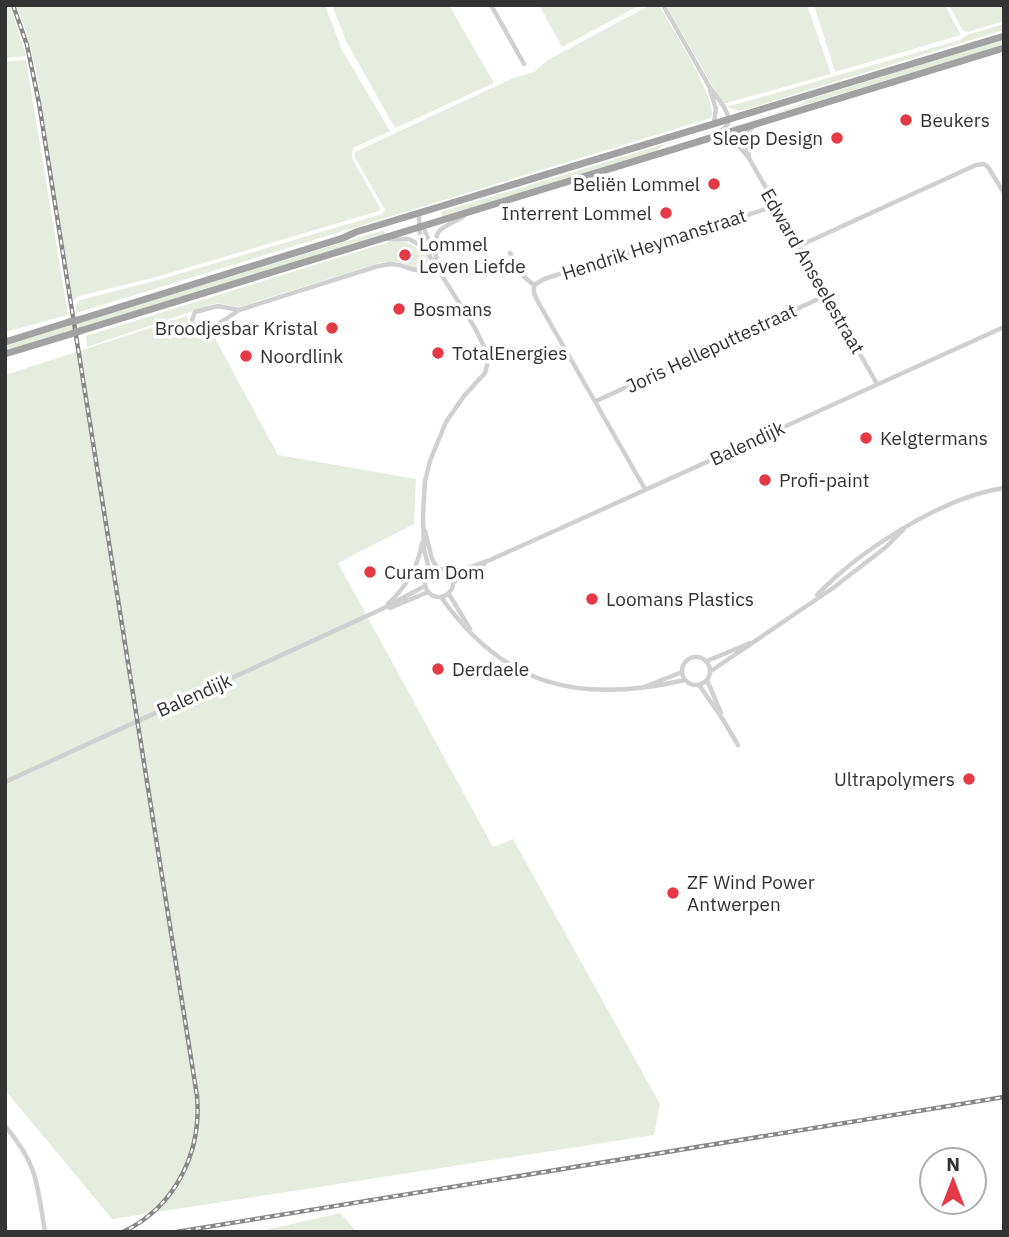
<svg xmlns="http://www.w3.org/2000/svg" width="1009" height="1237" font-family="'IBM Plex Sans',sans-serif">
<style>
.green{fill:#e6ecdf}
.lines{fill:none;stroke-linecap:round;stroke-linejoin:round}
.minor{stroke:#d0d0d0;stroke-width:4.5}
.trunk{stroke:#a2a2a2;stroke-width:7}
.rail-casing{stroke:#888;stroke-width:4.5}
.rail{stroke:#fff;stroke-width:2;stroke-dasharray:5;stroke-linecap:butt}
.trunk-bridge{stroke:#a2a2a2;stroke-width:7}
.poi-dot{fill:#e63946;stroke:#fff;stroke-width:2.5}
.labels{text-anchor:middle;stroke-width:7;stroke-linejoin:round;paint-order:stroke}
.poi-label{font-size:19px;fill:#333;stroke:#fff;text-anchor:start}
.street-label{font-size:19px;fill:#333;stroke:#fff}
</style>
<rect width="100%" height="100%" fill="#fff"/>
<path class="green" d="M5 5H10L26 56 5 58Z
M16 5H325L342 50 390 131 353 148 352 158 380 208 379 211 153 278 79 296 73 301 36 70 27 34Z
M332 5H449L494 83 395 128 346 41Z
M539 5H640L562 47Z
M650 5H659C669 24 720 102 711 118L76 313V306L80 300 158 280 382 214 385 210 354 156 355 152 513 78 534 72 548 60Z
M666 5H807L831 74 723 104Z
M814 5H945L961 35 835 72Z
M949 5H1004V21L968 32 963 31Z
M1004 24V30L740 111 727 107 960 40 969 34Z
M1004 39V45L747 122 796 106 810 99Z
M26 60 68 315 5 332V62Z
M714 129 664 145 656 151 442 217 441 212Z
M384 230 385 235 5 351V345Z
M392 241C408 240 418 246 428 259L426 265 417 269 398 262H382L239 307 217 303 87 347 86 336Z
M187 316 193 335 210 329 278 455 416 479 414 524 338 563 493 847 513 839 660 1104 654 1135 112 1219 5 1090V375Z
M340 1213 357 1232H257Z"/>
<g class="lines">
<path class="minor" d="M491 5 524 64
M663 5 709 86 724 107 729 118 728 124 717 136 737 144 749 158 877 384
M710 90 716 109 714 122
M749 157 745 135 752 128
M419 217 420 234 425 249 475 328 489 357 485 373 464 396 446 422 430 461 425 481 423 515 424 550 430 572
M423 225 433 253
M389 239H409L423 247
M799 246 976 165 984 164 988 167 1004 193
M510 253 524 277 534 285
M436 263C436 228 432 233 463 217
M534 285 544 279 766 209 774 203
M534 285V293L537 300 645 489
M239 310 218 306 195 312 192 320 194 327C211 331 225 320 239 310L375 267C380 266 387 264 392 264 415 266 410 277 436 264
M596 401 827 295
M425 531 432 559 438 569
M425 583a14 14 0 1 1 28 0a14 14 0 1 1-28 0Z
M450 574 490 560 570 524 1004 327
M454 582 485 563
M449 594 470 629
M817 595C859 551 942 497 1004 488
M441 597C505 688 581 704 685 680
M388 604C406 587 418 568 422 543
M390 608 428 592
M682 671a14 14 0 1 1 28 0a14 14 0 1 1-28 0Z
M707 661 750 643
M711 671 833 588 886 547 903 530
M707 680 721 713
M699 685 722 718 738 745
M644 687 682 672
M5 782 382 609 425 586
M5 1126C38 1165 37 1183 45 1232"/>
<path class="trunk" d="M78 320 343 238 356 232 1004 36
M80 331 1004 48
M5 342 69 322
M5 354 71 334"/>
<g class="rail-casing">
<path id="rail" d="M13 5 27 45 39 103 197 1096C202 1153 175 1207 123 1232
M176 1232 1004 1097"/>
</g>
<use href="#rail" class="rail"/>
<path class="trunk-bridge" d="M69 322 78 320
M71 334 80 331"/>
</g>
<g class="poi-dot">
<circle cx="906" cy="120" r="7"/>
<circle cx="837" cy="138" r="7"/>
<circle cx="714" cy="184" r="7"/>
<circle cx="666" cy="213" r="7"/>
<circle cx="405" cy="255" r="7"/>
<circle cx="399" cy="309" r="7"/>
<circle cx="332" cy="328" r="7"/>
<circle cx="438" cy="353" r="7"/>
<circle cx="246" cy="356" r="7"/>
<circle cx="866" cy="438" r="7"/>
<circle cx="765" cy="480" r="7"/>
<circle cx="370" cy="572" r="7"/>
<circle cx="592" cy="599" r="7"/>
<circle cx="438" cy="669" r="7"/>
<circle cx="969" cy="779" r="7"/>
<circle cx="673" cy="893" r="7"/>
</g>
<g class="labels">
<g class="poi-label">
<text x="920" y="127">Beukers</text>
<text x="823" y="145" text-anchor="end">Sleep Design</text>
<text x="700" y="191" text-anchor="end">Beliën Lommel</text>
<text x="652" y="220" text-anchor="end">Interrent Lommel</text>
<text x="419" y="251">Lommel<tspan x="419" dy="22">Leven Liefde</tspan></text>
<text x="413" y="316">Bosmans</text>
<text x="318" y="335" text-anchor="end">Broodjesbar Kristal</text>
<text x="452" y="360">TotalEnergies</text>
<text x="260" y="363">Noordlink</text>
<text x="880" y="445">Kelgtermans</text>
<text x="779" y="487">Profi-paint</text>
<text x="384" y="579">Curam Dom</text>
<text x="606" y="606">Loomans Plastics</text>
<text x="452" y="676">Derdaele</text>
<text x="955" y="786" text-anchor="end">Ultrapolymers</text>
<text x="687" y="889">ZF Wind Power<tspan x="687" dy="22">Antwerpen</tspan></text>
</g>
<g class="street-label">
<text transform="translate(654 244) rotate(-18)" y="7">Hendrik Heymanstraat</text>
<text transform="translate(813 271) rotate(60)" y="7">Edward Anseelestraat</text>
<text transform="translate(711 348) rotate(-25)" y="7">Joris Helleputtestraat</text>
<text transform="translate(747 443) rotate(-25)" y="7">Balendijk</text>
<text transform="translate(194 695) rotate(-24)" y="7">Balendijk</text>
</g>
</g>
<rect width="1009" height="1237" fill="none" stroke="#333333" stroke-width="14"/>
<g transform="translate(953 1181)"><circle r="33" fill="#ffffff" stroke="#adadad" stroke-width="2"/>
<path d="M0-5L12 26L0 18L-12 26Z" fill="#e63946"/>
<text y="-10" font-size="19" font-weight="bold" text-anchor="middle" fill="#333333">N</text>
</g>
</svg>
